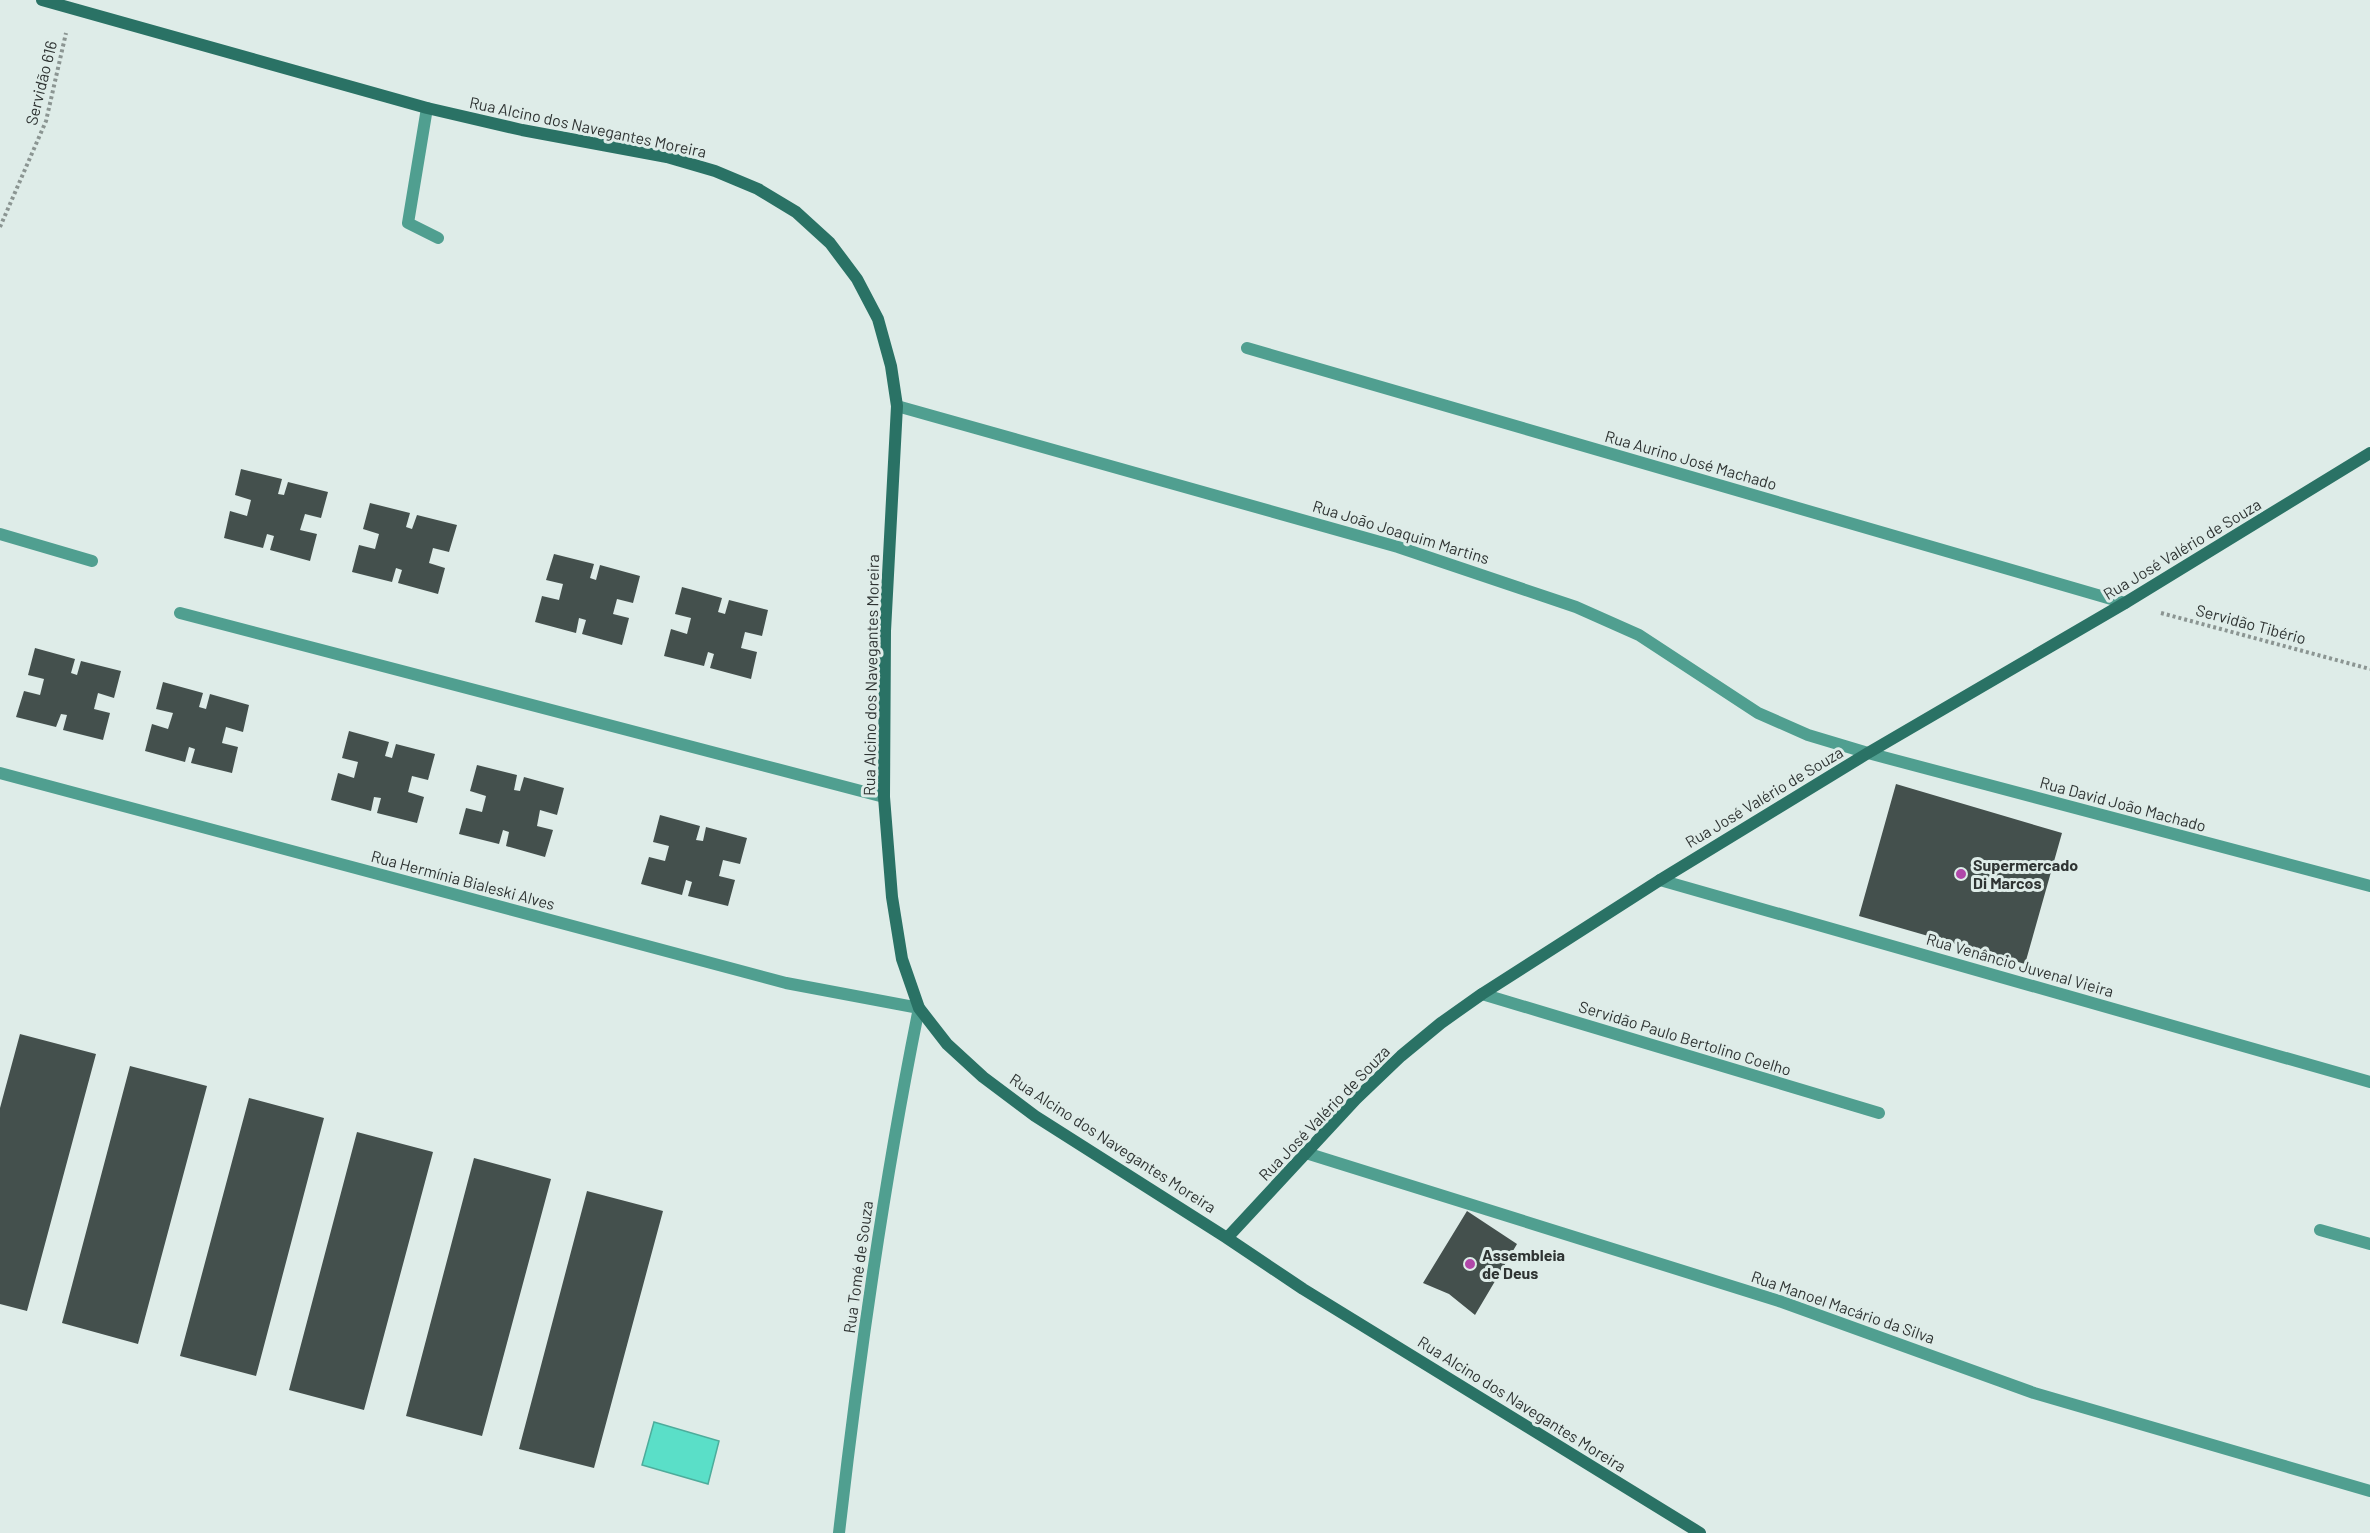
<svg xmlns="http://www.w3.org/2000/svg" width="2370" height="1533" font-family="Barlow,sans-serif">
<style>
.water{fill:#5adfc8;stroke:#4dac9b;stroke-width:1.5}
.building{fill:#44504d}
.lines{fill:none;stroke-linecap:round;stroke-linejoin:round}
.path{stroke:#8b9592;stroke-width:4;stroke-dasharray:3 3;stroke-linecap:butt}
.service{stroke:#509f90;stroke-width:12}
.minor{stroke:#509f90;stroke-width:12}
.secondary{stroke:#2a7265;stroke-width:12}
.poi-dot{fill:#b047a9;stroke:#deece8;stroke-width:2}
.labels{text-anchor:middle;stroke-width:6;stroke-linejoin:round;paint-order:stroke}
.street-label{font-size:16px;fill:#2f3433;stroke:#deece8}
.poi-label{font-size:16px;font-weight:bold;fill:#2f3433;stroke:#deece8;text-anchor:start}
</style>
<rect width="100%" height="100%" fill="#deece8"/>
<path class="water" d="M654 1422 719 1441 708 1484 642 1465Z"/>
<path class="building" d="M241 469 282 479 278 494 284 495 288 482 328 492 321 518 305 514 300 530 317 534 310 561 270 550 274 536 267 534 263 548 224 538 230 511 247 516 251 500 235 495Z
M370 503 410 513 406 527 412 529 417 515 457 525 449 552 433 548 429 563 445 568 438 594 398 583 402 570 396 568 392 582 352 572 359 545 375 549 379 534 363 529Z
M554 554 594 564 590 578 596 580 600 565 640 576 633 603 617 599 613 614 629 618 622 645 582 634 586 620 579 618 576 633 535 622 542 596 559 600 563 584 546 580Z
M682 587 722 598 718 612 725 614 729 600 768 610 762 636 745 632 741 648 757 652 751 679 710 668 714 654 708 652 704 666 664 656 671 629 687 634 691 618 675 614Z
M35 648 75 659 71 673 77 675 81 661 121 671 114 698 98 693 94 709 110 713 103 740 63 730 67 715 61 714 56 727 16 717 24 691 40 695 44 679 28 675Z
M163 682 203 693 199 707 206 709 210 694 249 705 243 732 226 727 222 743 238 747 232 773 191 763 195 749 189 747 185 762 145 751 152 724 168 729 173 713 156 709Z
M349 731 389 742 385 756 392 758 396 744 435 754 428 780 412 776 408 792 424 797 417 823 377 813 381 798 374 797 371 811 331 800 338 773 354 778 358 762 342 758Z
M477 765 517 775 514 790 520 791 524 777 564 788 557 815 540 810 537 826 553 830 545 857 506 846 509 832 503 830 499 844 459 834 466 808 482 812 486 796 470 791Z
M1896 784 2062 833 2025 964 1859 916Z
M660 815 700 826 696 840 703 841 706 827 747 838 740 864 723 860 719 876 735 880 728 906 688 896 692 882 686 880 682 895 641 884 649 857 665 861 669 846 653 842Z
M20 1034 96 1054 27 1311 0 1304V1108Z
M130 1066 207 1086 138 1344 62 1323Z
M249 1098 324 1118 256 1376 180 1356Z
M357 1132 433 1152 364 1410 289 1390Z
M474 1158 551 1179 482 1436 406 1416Z
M587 1191 663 1211 594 1468 519 1449Z
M1467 1211 1517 1244 1475 1315 1449 1294 1423 1283Z"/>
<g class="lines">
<path class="path" d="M0 227 46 121 66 33
M2161 613 2370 669"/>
<path class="service" d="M1482 994 1879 1113
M1306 1153 1779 1301 2034 1393 2370 1491
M2320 1230 2370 1244"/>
<path class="minor" d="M427 108 408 223 438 238
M1247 348 2125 603
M897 406 1398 547 1576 607 1639 635 1758 713 1808 735 1868 753 2370 886
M0 534 92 561
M180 613 884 797
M0 773 786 983 919 1008C884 1181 859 1357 839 1533
M1660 880 2370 1082"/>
<path class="secondary" d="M42 0 427 108 522 130 667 157 715 171 758 189 796 212 830 243 857 279 878 319 891 366 897 406 885 631 884 797 892 897 902 959 919 1008 947 1044 983 1077 1035 1116 1227 1238 1303 1289 1700 1533
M1227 1238 1356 1099 1401 1056 1441 1023 1482 994 1660 880 1868 753 2125 603 2370 453"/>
</g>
<g class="poi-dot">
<circle cx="1961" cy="874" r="6"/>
<circle cx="1470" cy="1264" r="6"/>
</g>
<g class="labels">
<g class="street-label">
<text transform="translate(41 83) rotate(-76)" y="6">Servidão 616</text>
<text transform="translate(588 127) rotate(12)" y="6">Rua Alcino dos Navegantes Moreira</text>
<text transform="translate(1691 460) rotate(16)" y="6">Rua Aurino José Machado</text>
<text transform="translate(1401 532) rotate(17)" y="6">Rua João Joaquim Martins</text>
<text transform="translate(2182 549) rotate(-31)" y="6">Rua José Valério de Souza</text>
<text transform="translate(2251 624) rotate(15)" y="6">Servidão Tibério</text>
<text transform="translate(871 675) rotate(-89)" y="6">Rua Alcino dos Navegantes Moreira</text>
<text transform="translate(1764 797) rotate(-31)" y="6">Rua José Valério de Souza</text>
<text transform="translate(2123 804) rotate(15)" y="6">Rua David João Machado</text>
<text transform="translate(463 880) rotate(15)" y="6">Rua Hermínia Bialeski Alves</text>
<text transform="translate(2020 965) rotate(16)" y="6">Rua Venâncio Juvenal Vieira</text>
<text transform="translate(1685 1038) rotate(17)" y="6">Servidão Paulo Bertolino Coelho</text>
<text transform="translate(1324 1113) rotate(-46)" y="6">Rua José Valério de Souza</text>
<text transform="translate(1113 1143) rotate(33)" y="6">Rua Alcino dos Navegantes Moreira</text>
<text transform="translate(858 1267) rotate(-82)" y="6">Rua Tomé de Souza</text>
<text transform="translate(1843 1307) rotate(19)" y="6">Rua Manoel Macário da Silva</text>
<text transform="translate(1522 1404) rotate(32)" y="6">Rua Alcino dos Navegantes Moreira</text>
</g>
<g class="poi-label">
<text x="1973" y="871">Supermercado<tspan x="1973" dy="18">Di Marcos</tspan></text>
<text x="1482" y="1261">Assembleia<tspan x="1482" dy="18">de Deus</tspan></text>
</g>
</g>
</svg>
